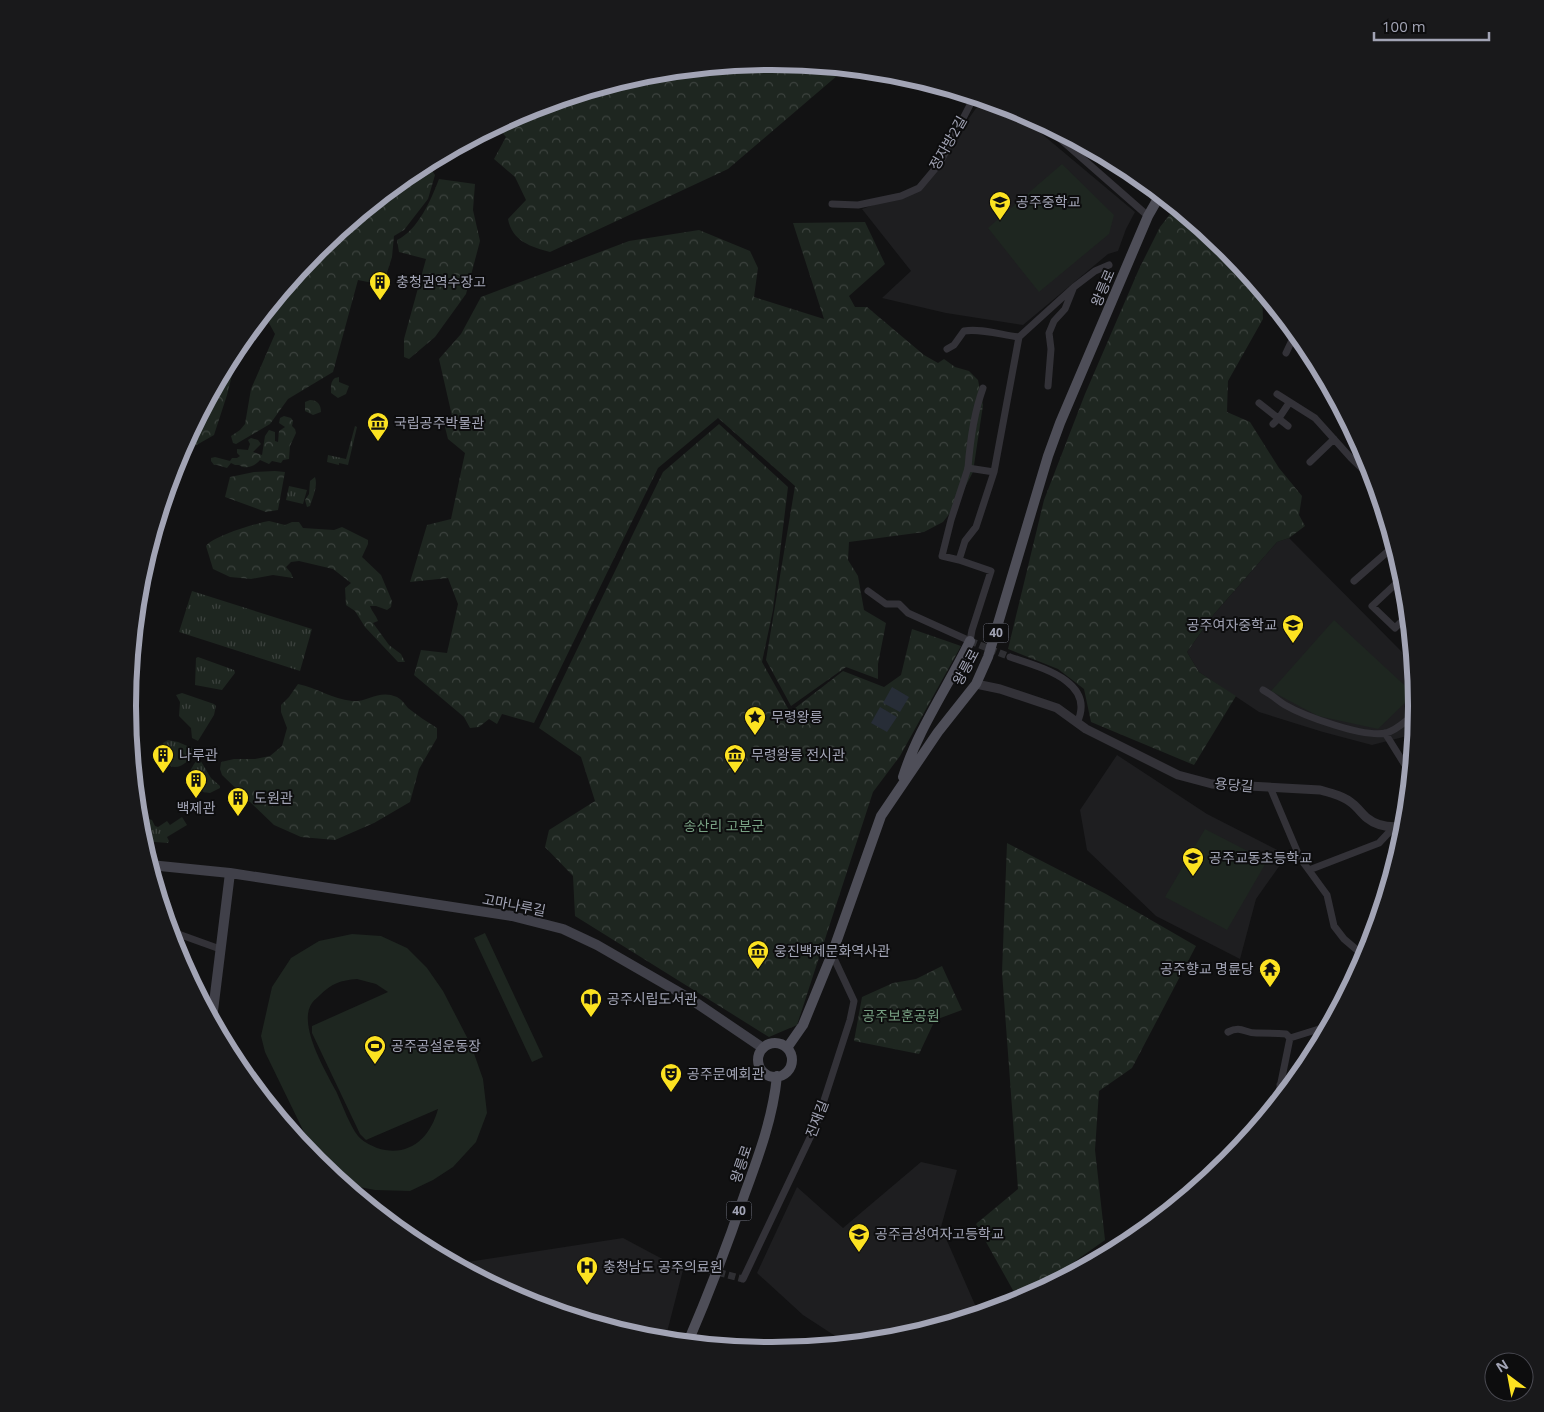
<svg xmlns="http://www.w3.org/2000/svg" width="1544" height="1412" font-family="'Open Sans','Noto Sans KR',sans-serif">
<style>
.built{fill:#1e1e20}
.grass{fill:url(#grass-tufts)}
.forest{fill:url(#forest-crowns)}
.garden{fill:#1e2620;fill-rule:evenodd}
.water{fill:#272d37}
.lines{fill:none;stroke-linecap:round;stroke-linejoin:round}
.minor-tunnel{stroke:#2f2f33;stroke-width:7;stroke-dasharray:7 3.5;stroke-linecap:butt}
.minor{stroke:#333238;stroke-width:7}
.tertiary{stroke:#333238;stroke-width:9}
.secondary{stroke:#404049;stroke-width:10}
.primary{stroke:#4e4e58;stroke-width:10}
.labels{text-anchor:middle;stroke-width:4;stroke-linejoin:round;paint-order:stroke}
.shield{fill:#0d0d0e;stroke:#757783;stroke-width:1}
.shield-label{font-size:12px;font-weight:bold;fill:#a2a4b5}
.street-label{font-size:14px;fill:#a2a4b5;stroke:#0d0d0e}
.poi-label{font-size:14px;fill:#a2a4b5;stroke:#0d0d0e;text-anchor:start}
.park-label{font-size:14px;fill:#78a183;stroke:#0d0d0e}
.rim{fill:none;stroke:#a2a4b5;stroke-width:6}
</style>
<defs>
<pattern id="grass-tufts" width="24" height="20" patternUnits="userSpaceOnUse" patternTransform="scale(1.25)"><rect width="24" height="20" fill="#1e2620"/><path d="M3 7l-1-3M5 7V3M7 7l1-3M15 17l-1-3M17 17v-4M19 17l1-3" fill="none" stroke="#3c423e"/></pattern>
<pattern id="forest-crowns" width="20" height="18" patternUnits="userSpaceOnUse" patternTransform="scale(1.25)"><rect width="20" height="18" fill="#1e2620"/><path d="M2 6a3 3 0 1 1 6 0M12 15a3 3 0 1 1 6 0" fill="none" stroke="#3c423e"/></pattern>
</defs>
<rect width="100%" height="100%" fill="#121213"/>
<path class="built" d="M989 101 1011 108 1135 212 1126 229 1118 251 1108 254 1023 325 946 313 882 298 911 271 862 209 909 192 926 179 979 104Z
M1289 538 1401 651 1413 668 1417 706 1414 732 1411 735 1372 745 1323 732 1259 712 1199 672 1187 652 1214 614 1277 542Z
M1117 755 1207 814 1287 855 1256 899 1240 959 1156 916 1087 850 1080 810Z
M921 1162 957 1170 941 1227 979 1314 898 1338 846 1343 803 1315 757 1273 797 1187 843 1228Z
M623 1238 683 1270 665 1340 646 1338 525 1302 454 1264Z"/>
<path class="grass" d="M355 426 357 427 348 465 339 463V465L327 462 328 455 346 459Z
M289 486 307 490 303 504 286 500Z
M192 591 312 629 300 671 179 632Z
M198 657 234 670 235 673 222 690 195 685 196 658Z
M182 693 214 704 216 706 214 715 198 741 192 738 191 728 179 716 180 702 176 695Z
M168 740 178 742 192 748 193 754C188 762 179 770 170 766L161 751 163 743Z
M199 758 211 778 220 786V788L210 793 203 792 190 771 194 764Z
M182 817 187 825 167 837 169 841 168 843 142 841 139 825 149 819 152 820 155 826 158 827 167 821 170 825Z"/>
<path class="forest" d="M772 61 827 67 838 75 728 169 550 252C531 247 512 241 508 219L526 200 515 177 494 159 506 137 496 126 526 110 646 74Z
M427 163 435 175 428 199 404 230 394 236 392 257 383 285 358 280 333 372 288 399 270 424 236 444 233 443 231 436 240 430 245 424 251 389 275 334 264 314 316 250 414 170Z
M439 179 475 184 473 210 480 241 466 294 435 337 409 359 404 357V339L426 259 399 252 397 240C418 230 431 200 439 179Z
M1175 208 1228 250 1262 291 1263 319 1228 381 1227 412 1250 422 1279 468 1302 496 1299 515 1305 526 1289 538 1277 542 1214 614 1187 652 1199 672 1236 696 1194 765 1091 722 1084 689 1058 669 1008 649 1044 500 1085 394 1139 269 1160 227Z
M865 222 885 264 849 296 855 307H867L924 355 938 363 944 359 955 367 969 371 978 380 983 405 973 472 954 508 943 522 924 532 849 542 848 560 858 576 864 610 886 623 878 664V679L846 667 791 706 766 660 795 486 718 418 658 468 534 723 502 714 497 724 489 719 479 727 470 728 464 717 414 675 421 650 447 653 458 604 448 578 410 582 427 525 451 519 465 453 448 439 445 427 452 416 439 359 461 334 481 297 629 241 699 230 750 251 758 268 754 297 824 319 793 223Z
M240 343 227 395 214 435 193 447 184 444Z
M339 377V382L349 386 346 394 338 398 331 393C331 387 330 382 335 378Z
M310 400C317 400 321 404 321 412L313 415 305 411V402Z
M284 416 291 418 293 421 292 426 295 429 296 433 290 446 289 459 283 460 281 463 272 461 269 464 260 460C255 466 246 470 239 465H235L231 463 227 468 217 465H214L211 461V458L215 457 230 461 232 458H237L240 456 237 453V449L248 450 250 444 248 440 251 438 258 440 261 444 253 452 262 455 265 436 269 430 275 432V441L278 442 279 431 285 427 279 423 280 418Z
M719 424 788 487 773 610 762 662 790 712 843 671 884 687 901 675 912 629 961 646 900 756 873 792 797 1025 769 1037 575 916 573 876 545 847 549 830 595 801 581 757 539 728 663 472Z
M275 471 285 472 278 510 266 512 225 497 230 477 254 472Z
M315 477C318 486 313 497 310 506L307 507 305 500 309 494 310 481Z
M269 521 285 525 292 522H299L303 528 334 530 342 527 368 540V544L362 557 381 575 392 601 391 607 387 610 376 606H370C372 612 376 615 378 621L373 623 389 645 401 654 405 662H398L365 627 355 611 346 605 345 588 351 583 333 569 299 561 291 562 286 567 291 573 293 578 273 575 251 579 230 577 213 569 206 546C213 536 257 523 269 521Z
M298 684C317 688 332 699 352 701 369 702 379 689 397 697 401 699 405 704 408 708 417 715 427 722 437 728V738L419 769 410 802 374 823 335 840 301 837 274 825 222 775 220 769 221 762 234 759H255L270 756 282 746 287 728 281 712V705L289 697Z
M1007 843 1106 894 1196 946 1132 1068 1099 1091 1095 1150 1105 1240 1019 1301 976 1224 1018 1189 1002 972Z
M942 966 962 1010 935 1020 919 1054 854 1041 862 997 893 983 916 979Z"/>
<path class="garden" d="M1062 164 1114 215 1109 234 1039 292 988 228Z
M1334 620 1414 694 1378 729 1318 716 1271 691Z
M1205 829 1267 861 1227 930 1165 897Z
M485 933 543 1057 532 1062 474 938Z
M352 934 381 936 407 948 427 968 443 991 471 1045 483 1079 487 1113 476 1142 453 1167 433 1180 410 1191 375 1190 349 1185 318 1161 265 1052 261 1036 272 987 291 958 319 941ZM357 979 376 984 388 992 312 1026V1033L360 1134 366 1140 438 1109C430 1139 408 1158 377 1148 370 1145 362 1141 358 1136 350 1126 342 1104 336 1091 326 1072 297 1024 312 1003 314 1000 318 997 320 995 331 984 341 980 357 979Z"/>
<path class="water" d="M892 687 909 697 900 712 883 703Z
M880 707 897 717 887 732 871 723Z"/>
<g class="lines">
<path class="minor-tunnel" d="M970 641 1010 657
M698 1267 743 1279"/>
<path class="minor" d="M1042 123 1148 216
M832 204 858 205 901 196 919 188 940 163 972 101 977 98
M1292 335 1309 349
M947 349 954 345 964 331C980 328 1002 335 1019 337
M1286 353 1294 336
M1316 370 1319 367
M1048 386 1051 349 1049 333 1054 321 1065 309 1073 289
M1277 394 1315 418 1351 458 1374 480
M1259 403 1288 426
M1273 424 1279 418 1289 403
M1310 462 1334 439
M968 468C970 441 974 413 983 388
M959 560 942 556 951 520 968 468 994 472
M1403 577 1372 606 1395 628 1408 615
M1354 581 1394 546
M868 591 886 604H899L908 613 970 641 972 630 991 571 959 560 965 541 976 527 994 472 1019 337 1074 287 1095 271 1109 265
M1407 643 1410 640
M1010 657C1039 667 1097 681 1077 723
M1263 690C1271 694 1277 700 1285 705 1304 716 1364 738 1386 733 1393 731 1400 726 1406 721
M1385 733 1410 773
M1270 787 1300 858 1327 895 1334 926 1344 939 1357 950 1367 954
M1309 870 1379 843 1393 828
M170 931 220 949
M1228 1032C1242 1025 1245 1034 1258 1033 1268 1033 1276 1033 1286 1034L1290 1038
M1280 1085 1292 1083
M1277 1102 1290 1038 1319 1029 1330 1023
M743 1279 816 1125 850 1020 854 1001 832 954"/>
<path class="tertiary" d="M976 684 1000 689 1057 708 1086 729 1178 775 1212 784 1320 790C1331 793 1344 796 1353 804 1358 808 1362 814 1367 818 1378 827 1391 828 1405 826"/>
<path class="secondary" d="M150 865 230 873 512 916 563 929 597 945 689 998 763 1048
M212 1019 230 873"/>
<path class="primary" d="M903 777C918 729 948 687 970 641
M758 1060a17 17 0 1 1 34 0a17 17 0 1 1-34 0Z
M787 1048 803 1025 832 954 881 816 938 732 976 684 988 657 1048 456 1060 423 1148 216 1160 195
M688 1342C709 1293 728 1244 745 1193 759 1155 773 1117 777 1076"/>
</g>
<defs>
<g id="school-pin" transform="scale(1.125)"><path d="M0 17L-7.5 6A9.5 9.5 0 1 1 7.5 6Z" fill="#fce221" stroke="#0d0d0e"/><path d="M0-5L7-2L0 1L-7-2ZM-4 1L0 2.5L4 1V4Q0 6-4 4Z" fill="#111"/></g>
<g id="building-pin" transform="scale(1.125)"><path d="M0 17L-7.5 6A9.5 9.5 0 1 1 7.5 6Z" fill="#fce221" stroke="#0d0d0e"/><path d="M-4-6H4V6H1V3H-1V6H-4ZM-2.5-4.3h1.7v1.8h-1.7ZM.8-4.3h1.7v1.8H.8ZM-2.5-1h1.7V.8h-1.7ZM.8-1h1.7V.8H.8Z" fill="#111"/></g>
<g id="museum-pin" transform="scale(1.125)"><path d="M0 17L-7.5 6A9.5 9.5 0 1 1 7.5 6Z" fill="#fce221" stroke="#0d0d0e"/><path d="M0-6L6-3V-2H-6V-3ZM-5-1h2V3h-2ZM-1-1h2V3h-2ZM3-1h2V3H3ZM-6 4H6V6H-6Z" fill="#111"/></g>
<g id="sight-pin" transform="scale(1.125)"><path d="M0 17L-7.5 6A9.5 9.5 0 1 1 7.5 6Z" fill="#fce221" stroke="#0d0d0e"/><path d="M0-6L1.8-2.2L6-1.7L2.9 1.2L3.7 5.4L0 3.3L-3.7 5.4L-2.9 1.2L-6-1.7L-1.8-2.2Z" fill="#111"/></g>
<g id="temple-pin" transform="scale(1.125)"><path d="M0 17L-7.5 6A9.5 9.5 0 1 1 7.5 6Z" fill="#fce221" stroke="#0d0d0e"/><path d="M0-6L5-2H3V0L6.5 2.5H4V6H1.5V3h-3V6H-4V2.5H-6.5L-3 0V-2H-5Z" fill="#111"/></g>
<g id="library-pin" transform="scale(1.125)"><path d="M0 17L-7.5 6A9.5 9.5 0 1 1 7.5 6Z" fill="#fce221" stroke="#0d0d0e"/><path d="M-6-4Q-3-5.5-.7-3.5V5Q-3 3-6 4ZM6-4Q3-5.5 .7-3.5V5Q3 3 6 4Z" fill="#111"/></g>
<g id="stadium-pin" transform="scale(1.125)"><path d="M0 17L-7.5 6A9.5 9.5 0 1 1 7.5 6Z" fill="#fce221" stroke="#0d0d0e"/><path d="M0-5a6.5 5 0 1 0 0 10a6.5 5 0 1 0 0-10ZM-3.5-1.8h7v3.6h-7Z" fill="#111"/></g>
<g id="theatre-pin" transform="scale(1.125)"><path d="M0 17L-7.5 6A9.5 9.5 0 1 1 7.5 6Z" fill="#fce221" stroke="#0d0d0e"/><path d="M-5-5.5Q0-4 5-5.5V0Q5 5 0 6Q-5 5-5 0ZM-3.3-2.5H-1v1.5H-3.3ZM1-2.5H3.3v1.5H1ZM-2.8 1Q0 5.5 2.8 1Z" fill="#111"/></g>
<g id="hospital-pin" transform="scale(1.125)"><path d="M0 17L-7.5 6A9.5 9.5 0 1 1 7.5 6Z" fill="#fce221" stroke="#0d0d0e"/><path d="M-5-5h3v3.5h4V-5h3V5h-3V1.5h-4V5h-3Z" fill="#111"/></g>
</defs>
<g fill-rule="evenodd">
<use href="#school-pin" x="1000" y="202"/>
<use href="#building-pin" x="380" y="282"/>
<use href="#museum-pin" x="378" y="423"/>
<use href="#school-pin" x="1293" y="625"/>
<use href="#sight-pin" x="755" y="717"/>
<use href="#building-pin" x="163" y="755"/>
<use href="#museum-pin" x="735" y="755"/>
<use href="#building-pin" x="196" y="780"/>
<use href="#building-pin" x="238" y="798"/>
<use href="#school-pin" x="1193" y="858"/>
<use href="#museum-pin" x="758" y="951"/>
<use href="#temple-pin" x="1270" y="969"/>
<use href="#library-pin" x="591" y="999"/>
<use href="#stadium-pin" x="375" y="1046"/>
<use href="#theatre-pin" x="671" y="1074"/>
<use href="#school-pin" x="859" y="1234"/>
<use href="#hospital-pin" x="587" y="1267"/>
</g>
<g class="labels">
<g class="shield">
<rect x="983.5" y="623.5" width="25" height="19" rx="4"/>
<rect x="726.5" y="1201.5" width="25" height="19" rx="4"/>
</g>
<g class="shield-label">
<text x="996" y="637">40</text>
<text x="739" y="1215">40</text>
</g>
<g class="street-label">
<text transform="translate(948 143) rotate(-60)" y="5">정자방2길</text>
<text transform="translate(1103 288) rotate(-67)" y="5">왕릉로</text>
<text transform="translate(966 667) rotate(-62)" y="5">왕릉로</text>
<text transform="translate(1234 785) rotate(5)" y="5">용당길</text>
<text transform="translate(514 905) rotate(11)" y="5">고마나루길</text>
<text transform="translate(817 1119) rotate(-69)" y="5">진재길</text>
<text transform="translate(741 1164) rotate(-71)" y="5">왕릉로</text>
</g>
<g class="poi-label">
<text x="1016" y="207">공주중학교</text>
<text x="396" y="287">충청권역수장고</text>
<text x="394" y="428">국립공주박물관</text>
<text x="1277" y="630" text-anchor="end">공주여자중학교</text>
<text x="771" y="722">무령왕릉</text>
<text x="179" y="760">나루관</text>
<text x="751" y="760">무령왕릉 전시관</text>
<text x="254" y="803">도원관</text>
<text x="196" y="813" text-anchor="middle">백제관</text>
<text x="1209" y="863">공주교동초등학교</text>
<text x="774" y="956">웅진백제문화역사관</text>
<text x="1254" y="974" text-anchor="end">공주향교 명륜당</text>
<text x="607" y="1004">공주시립도서관</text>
<text x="391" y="1051">공주공설운동장</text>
<text x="687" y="1079">공주문예회관</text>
<text x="875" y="1239">공주금성여자고등학교</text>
<text x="603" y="1272">충청남도 공주의료원</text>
</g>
<g class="park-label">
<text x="724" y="831">송산리 고분군</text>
<text x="901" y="1021">공주보훈공원</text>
</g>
</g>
<path d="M0 0H1544V1412H0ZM136 706a636 636 0 1 1 1272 0a636 636 0 1 1-1272 0Z" fill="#19191b" fill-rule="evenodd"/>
<path class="rim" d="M136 706a636 636 0 1 1 1272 0a636 636 0 1 1-1272 0Z"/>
<g transform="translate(1509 1377) rotate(328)"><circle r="24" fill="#0d0d0e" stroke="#494951"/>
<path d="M0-4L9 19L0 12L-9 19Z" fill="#fce221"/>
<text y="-8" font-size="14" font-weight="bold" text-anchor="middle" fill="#a2a4b5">N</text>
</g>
<path d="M1374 32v8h115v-8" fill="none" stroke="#a2a4b5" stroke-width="2.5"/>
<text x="1382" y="32" font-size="15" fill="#a2a4b5" stroke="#0d0d0e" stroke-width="4" paint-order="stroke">100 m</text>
</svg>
